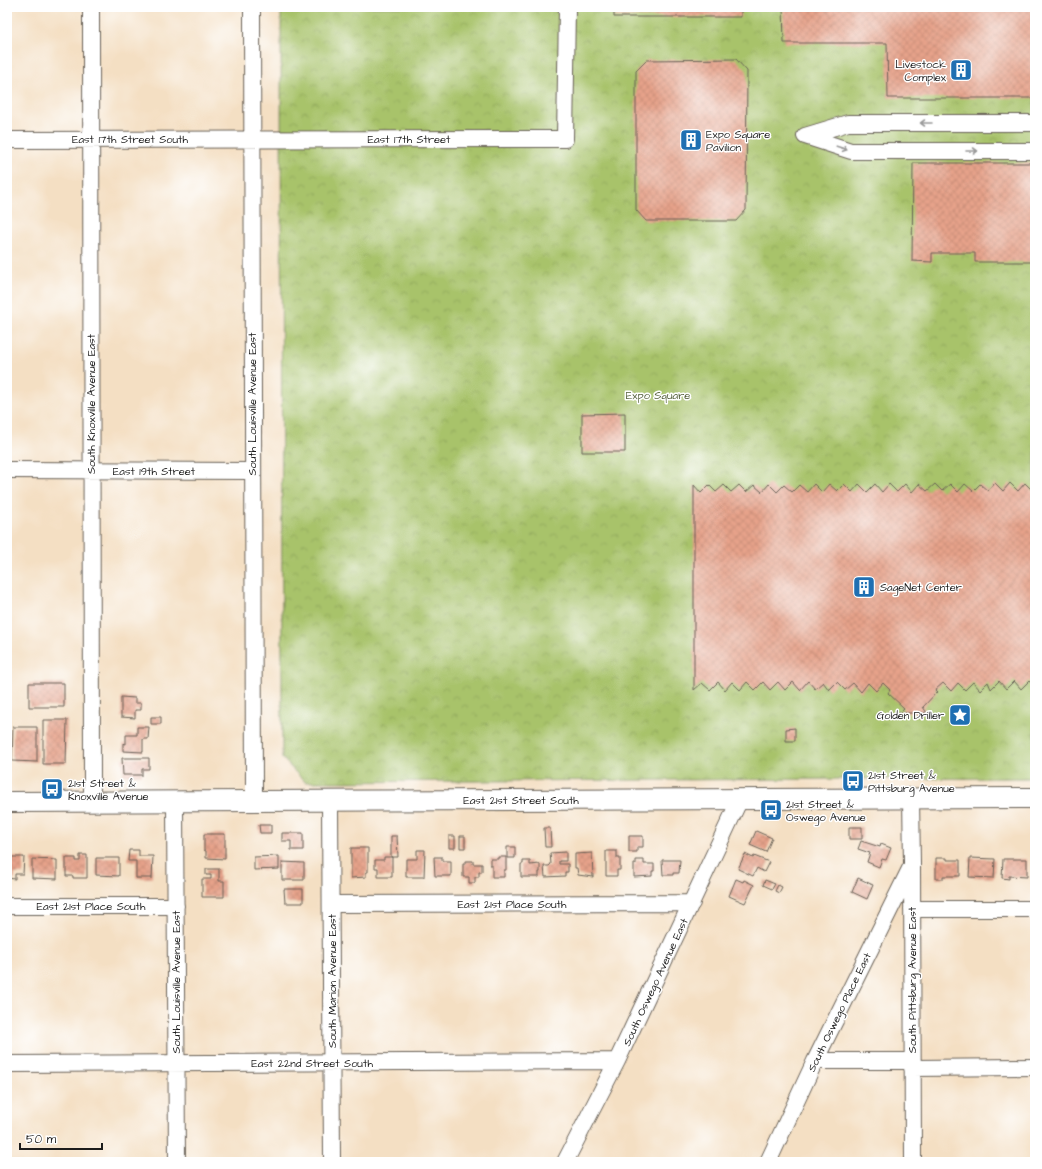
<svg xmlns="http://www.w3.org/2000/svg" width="1042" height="1169" font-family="'Architects Daughter',sans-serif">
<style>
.park{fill:url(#park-crowns);stroke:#627043}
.building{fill:url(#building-cross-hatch)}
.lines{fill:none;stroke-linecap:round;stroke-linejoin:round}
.minor-casing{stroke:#686056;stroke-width:18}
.major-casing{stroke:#686056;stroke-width:22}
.minor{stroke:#fff;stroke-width:16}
.major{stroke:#fff;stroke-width:20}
.oneway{stroke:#999}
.labels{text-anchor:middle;stroke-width:3;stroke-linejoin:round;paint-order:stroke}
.poi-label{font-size:11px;fill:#1c1c1c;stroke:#fff;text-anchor:start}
.street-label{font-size:11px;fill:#1c1c1c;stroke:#fff}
.park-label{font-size:11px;fill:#545f3b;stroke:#fff}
</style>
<defs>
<pattern id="park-crowns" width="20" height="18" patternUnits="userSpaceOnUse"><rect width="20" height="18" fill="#a8c36a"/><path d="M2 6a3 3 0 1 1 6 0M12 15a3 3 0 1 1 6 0" fill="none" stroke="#90a75b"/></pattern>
<pattern id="building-cross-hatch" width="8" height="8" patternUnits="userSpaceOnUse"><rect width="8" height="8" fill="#e6a28a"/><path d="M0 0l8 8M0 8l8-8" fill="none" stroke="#c58b76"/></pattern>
</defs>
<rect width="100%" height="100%" fill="#fff"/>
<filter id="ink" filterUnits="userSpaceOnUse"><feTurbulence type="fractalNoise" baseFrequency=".025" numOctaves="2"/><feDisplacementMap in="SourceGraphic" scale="8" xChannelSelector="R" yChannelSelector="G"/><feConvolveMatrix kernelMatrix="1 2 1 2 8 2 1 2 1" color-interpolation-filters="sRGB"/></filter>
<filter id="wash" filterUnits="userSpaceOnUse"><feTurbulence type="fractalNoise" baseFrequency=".012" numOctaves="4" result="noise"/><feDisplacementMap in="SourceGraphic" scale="16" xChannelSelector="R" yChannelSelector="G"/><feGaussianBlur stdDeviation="0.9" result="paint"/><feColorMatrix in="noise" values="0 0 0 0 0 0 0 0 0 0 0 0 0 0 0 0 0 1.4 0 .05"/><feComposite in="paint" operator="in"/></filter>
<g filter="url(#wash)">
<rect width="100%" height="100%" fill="#f4dfc3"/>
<path class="park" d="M281 7H1035V778L305 782 282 758Z"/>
<g id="blocks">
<path class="building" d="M614 7H741V17H614Z
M783 7H1035V98H888L887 43H784Z
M736 59 747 71 746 210 736 221H646L636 210V71L647 60Z
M913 163H1035V262H975V253H932V262L912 261Z
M625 413V452H582V414Z
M995 483 1003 491 1010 483 1018 491 1025 483 1033 491 1035 489V687L1029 681 1021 689 1014 681 1006 689 999 681 991 689 988 682 980 690 973 682 965 690 958 683 951 691 943 683 935 690 937 692 923 707 927 713H899L904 708 888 693 890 690 883 683 876 691 868 683 861 692 853 683 845 690 837 682 829 690 823 682 815 689 808 681 800 690 793 682 785 690 778 682 770 690 763 682 755 690 747 682 740 690 732 682 725 690 718 682 710 690 702 683 694 690V485L701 493 709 485 716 492 724 485 731 492 739 485 746 492 754 485 762 492 769 484 777 492 784 485 792 492 799 485 807 492 814 484 822 492 829 484 837 491 844 484 852 492 859 484 867 492 875 484 882 492 889 484 897 492 905 484 912 492 919 484 927 491 935 484 942 491 950 484 958 492 965 484 973 491 980 484 988 491Z
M29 683H64V707H29Z
M121 697 135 698V703H141V710H135V718L121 717Z
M151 717H161V724H151Z
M43 720H67L66 764H43Z
M13 727H37V762L12 761Z
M137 727H149L148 739H143V752L123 751V743L126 744V735H137Z
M795 728V741H786V729Z
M122 758H149V769H142V775H123Z
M259 825H271V833H260Z
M849 827H862V839H849Z
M544 828H550L551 847H545Z
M756 831 772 838 766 852 750 845Z
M282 833H303V850H291V841H282Z
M204 834H225V859L206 858V851L204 850Z
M391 836H397L398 857H391Z
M449 836H455V848H449Z
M460 836H465V848H460Z
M629 836H643V847H637V852H629Z
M861 841 880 847 881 844 891 848 886 860 882 859 879 867 867 862 870 853 858 849Z
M507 847H515V858H507Z
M351 848H368V872H366V877L351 878Z
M129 850H139V856H153L152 878H136V861H128Z
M417 850H425L424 877H406V859H417Z
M606 851H617V858H620V870H617V876H606Z
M566 852V861H559V864H568V872H565V876L545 877 544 866H549L551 864 550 853Z
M1034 852H1035V879H1033Z
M592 853 593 877 578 875 577 868H575V854Z
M745 854 753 858 754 856 769 862 764 872 757 868 753 876 738 869Z
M80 855H87V878H73V876H66V858H76V861H80Z
M279 856V869L254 870V857Z
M7 857H24L23 874H15V879L7 878Z
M384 857H392V877H378V868H375V860H384Z
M434 857H442V861H451V876H435Z
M498 857H506V870H504V877H492V865H490V859H498Z
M96 858H119V876L96 875Z
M936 858H947V860H960V876H943V879H936Z
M970 858 995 859 994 878 969 877Z
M32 859 57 860V879L32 878Z
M1003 859H1027V877L1009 876V879L1002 878Z
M636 860H644V864H654V871H652V876L634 877V864H636Z
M662 860H680L679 873H673V875H663Z
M465 861H473V864H482V872H479V877H475V883H469V877H463V864H465Z
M523 861H530V865L540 864V872H539V877H521V864H523Z
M282 862 304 863V880H282Z
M206 869H219V881H224V897H202V879H211V875H206Z
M858 878 873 885 867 899 852 892Z
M736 879 743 882 744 880 754 885 745 903 729 896Z
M765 880 775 884 772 889 763 885Z
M778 885 782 887 779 893 775 891Z
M284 889H303V903H285Z"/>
</g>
</g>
<g filter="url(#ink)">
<use href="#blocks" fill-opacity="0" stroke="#686056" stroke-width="1"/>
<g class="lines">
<g class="minor-casing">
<path id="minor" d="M91 7 92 802
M252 7 254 800
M805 136 851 151H1035
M805 136 848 123H1035
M7 140 565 139 567 7
M7 470 252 471
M911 798 912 864 913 1162
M330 800 332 1162
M175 801 177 1162
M331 904 692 903
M7 906H176
M912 909H1035
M815 1061H912
M7 1064 617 1061
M912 1068 1035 1067
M565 1162 617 1061 740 799
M768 1162 815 1061 911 867"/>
</g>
<g class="major-casing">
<path id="major" d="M7 802 1035 798"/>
</g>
<use href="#minor" class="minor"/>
<use href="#major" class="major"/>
</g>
<defs><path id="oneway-shaft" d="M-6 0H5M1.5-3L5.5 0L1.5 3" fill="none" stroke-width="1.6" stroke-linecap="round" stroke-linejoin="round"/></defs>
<g class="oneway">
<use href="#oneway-shaft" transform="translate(926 123) rotate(180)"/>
<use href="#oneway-shaft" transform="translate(842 148) rotate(18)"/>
<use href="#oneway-shaft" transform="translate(972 151)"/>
</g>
</g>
<defs>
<g id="building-square" transform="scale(1.15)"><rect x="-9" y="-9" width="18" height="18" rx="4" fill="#1f6fb2" stroke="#fff"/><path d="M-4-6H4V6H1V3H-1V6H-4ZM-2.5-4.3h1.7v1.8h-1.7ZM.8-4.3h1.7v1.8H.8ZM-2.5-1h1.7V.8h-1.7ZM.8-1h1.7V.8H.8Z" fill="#fff"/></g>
<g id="sight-square" transform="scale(1.15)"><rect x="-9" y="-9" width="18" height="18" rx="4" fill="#1f6fb2" stroke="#fff"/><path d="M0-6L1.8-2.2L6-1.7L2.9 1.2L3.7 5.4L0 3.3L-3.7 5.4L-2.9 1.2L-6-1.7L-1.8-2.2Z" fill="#fff"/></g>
<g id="bus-square" transform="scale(1.15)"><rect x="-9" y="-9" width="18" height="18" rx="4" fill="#1f6fb2" stroke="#fff"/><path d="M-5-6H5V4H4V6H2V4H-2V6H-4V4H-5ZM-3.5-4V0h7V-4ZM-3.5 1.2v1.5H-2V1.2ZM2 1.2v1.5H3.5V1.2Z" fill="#fff"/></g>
</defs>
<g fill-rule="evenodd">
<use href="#building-square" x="961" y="70"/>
<use href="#building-square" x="691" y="140"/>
<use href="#building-square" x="864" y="587"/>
<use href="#sight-square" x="960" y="715"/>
<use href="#bus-square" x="853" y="781"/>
<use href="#bus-square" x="52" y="789"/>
<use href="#bus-square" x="771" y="810"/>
</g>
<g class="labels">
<g class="poi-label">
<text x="946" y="68" text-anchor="end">Livestock<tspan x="946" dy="13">Complex</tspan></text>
<text x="706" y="138">Expo Square<tspan x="706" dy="13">Pavilion</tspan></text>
<text x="880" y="591">SageNet Center</text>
<text x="944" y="719" text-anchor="end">Golden Driller</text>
<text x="868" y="779">21st Street &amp;<tspan x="868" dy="13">Pittsburg Avenue</tspan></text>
<text x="68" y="787">21st Street &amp;<tspan x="68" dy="13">Knoxville Avenue</tspan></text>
<text x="786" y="808">21st Street &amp;<tspan x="786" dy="13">Oswego Avenue</tspan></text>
</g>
<g class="street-label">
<text x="130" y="143">East 17th Street South</text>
<text x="409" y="143">East 17th Street</text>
<text transform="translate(91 404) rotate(-90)" y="4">South Knoxville Avenue East</text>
<text transform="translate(252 404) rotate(-90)" y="4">South Louisville Avenue East</text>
<text x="154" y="475">East 19th Street</text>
<text x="521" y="804">East 21st Street South</text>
<text x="512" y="908">East 21st Place South</text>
<text x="91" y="910">East 21st Place South</text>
<text transform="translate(912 980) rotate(-90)" y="4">South Pittsburg Avenue East</text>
<text transform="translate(332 981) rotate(-90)" y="4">South Marion Avenue East</text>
<text transform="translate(176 982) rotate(-90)" y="4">South Louisville Avenue East</text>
<text transform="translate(655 982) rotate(-65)" y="4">South Oswego Avenue East</text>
<text transform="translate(839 1012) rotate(-64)" y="4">South Oswego Place East</text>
<text x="312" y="1067">East 22nd Street South</text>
</g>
<g class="park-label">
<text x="658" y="399">Expo Square</text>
</g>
</g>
<rect width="1042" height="1169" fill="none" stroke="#fff" stroke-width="24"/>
<path d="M20 1143v6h82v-6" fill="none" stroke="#1c1c1c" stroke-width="2"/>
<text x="26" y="1143" font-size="12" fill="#1c1c1c" stroke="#ffffff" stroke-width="3" paint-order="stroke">50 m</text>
</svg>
